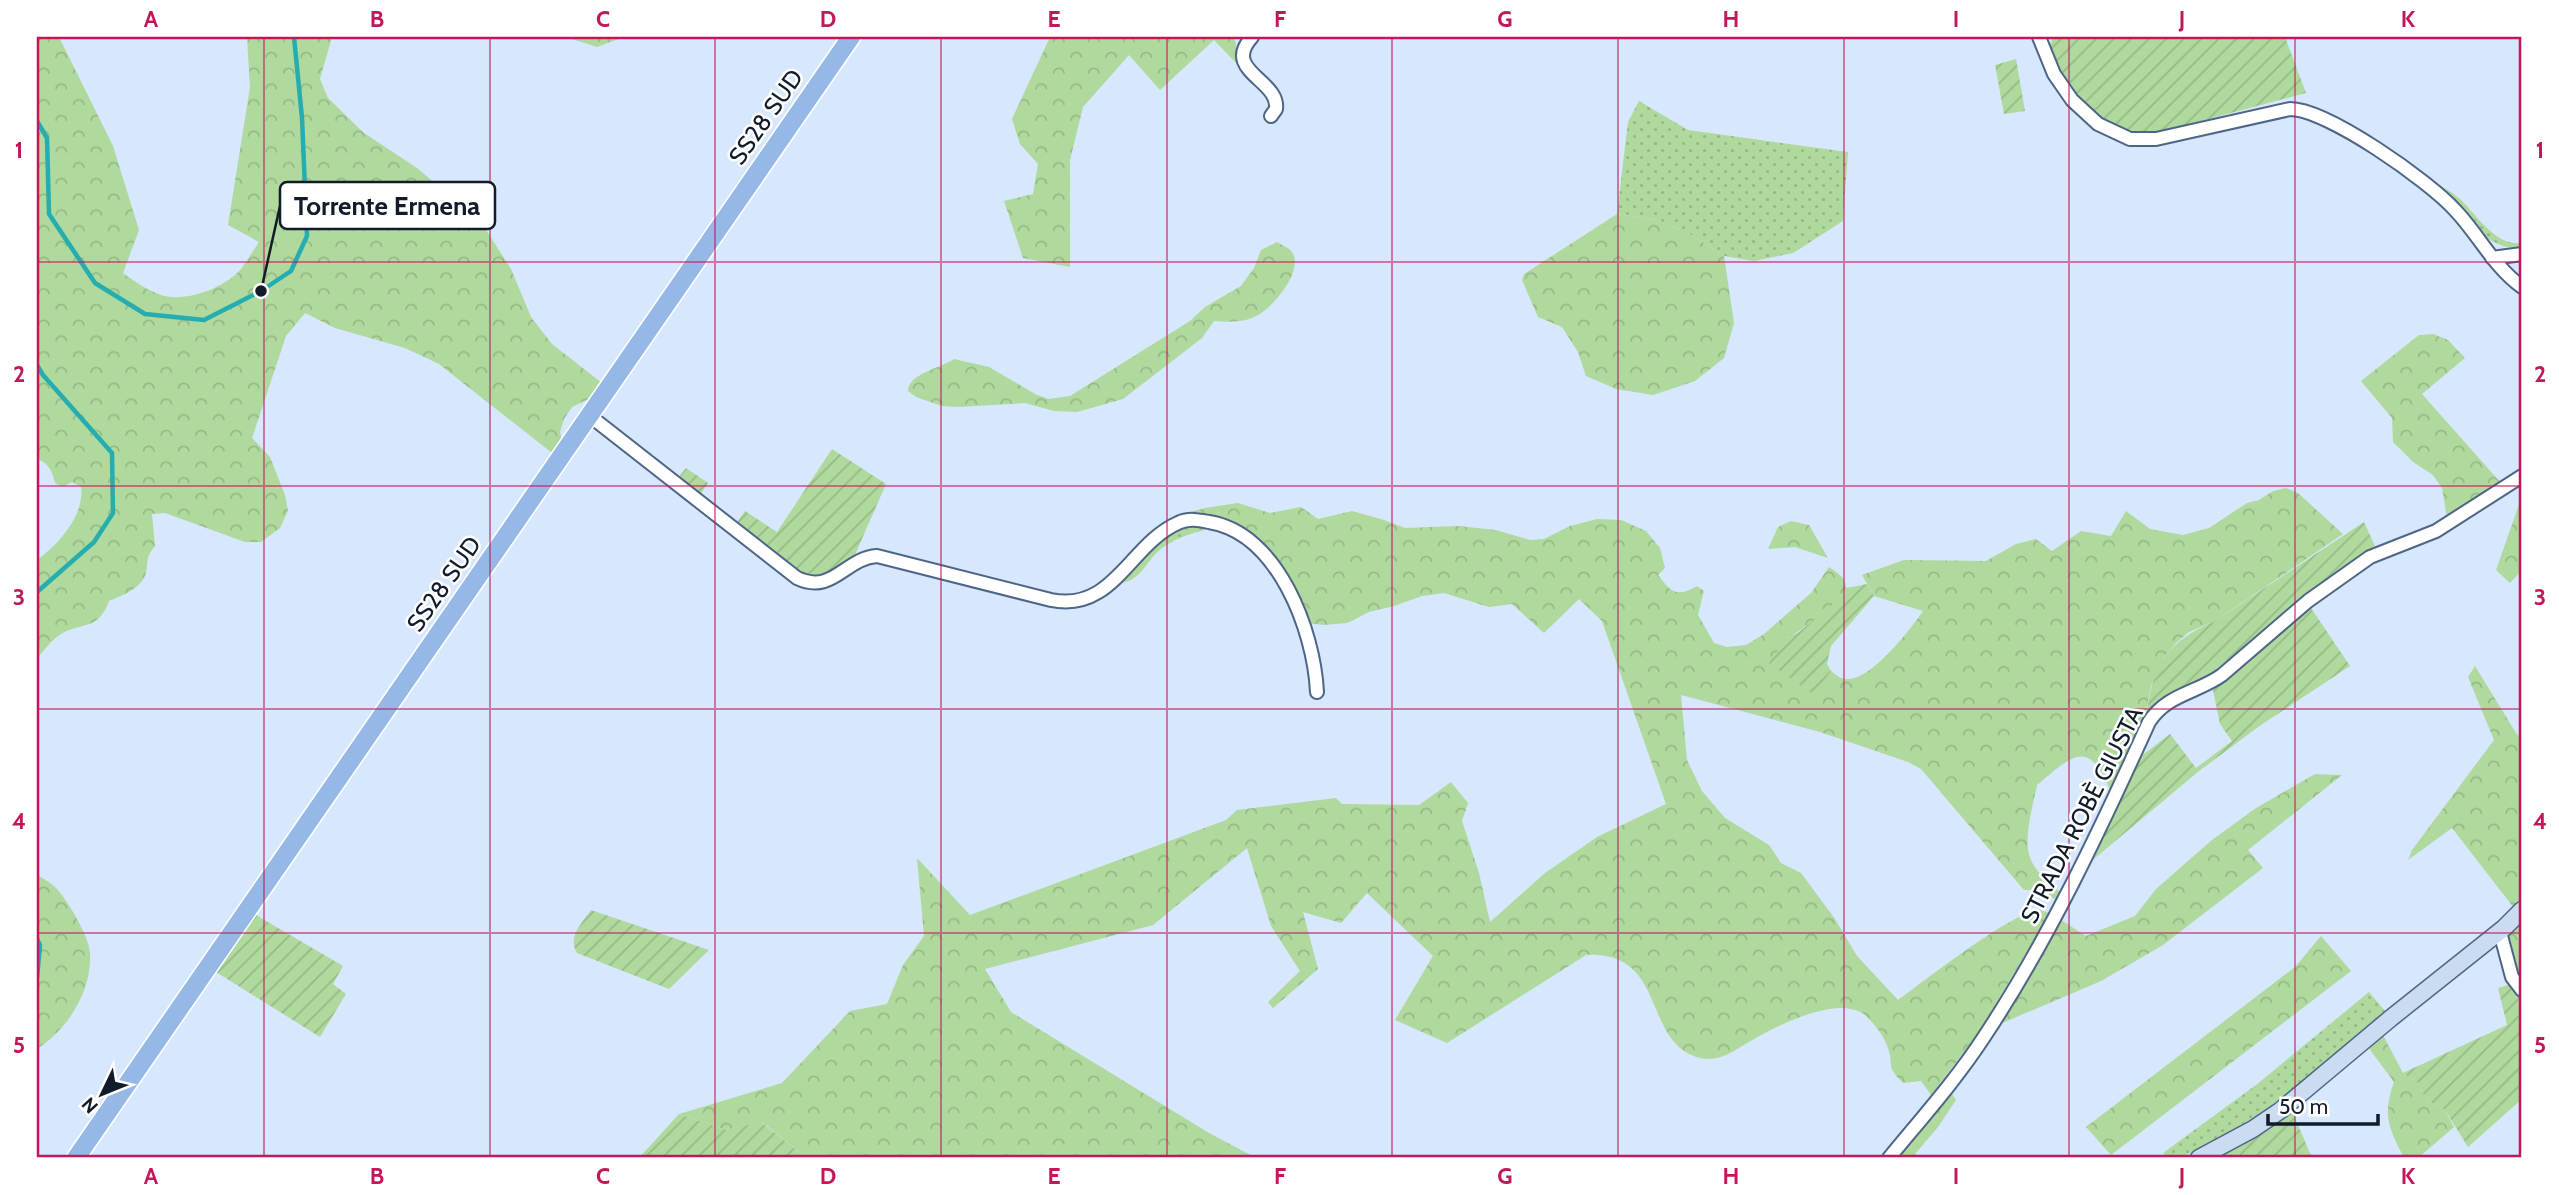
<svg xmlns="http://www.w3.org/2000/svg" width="2559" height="1195" font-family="Cabin,sans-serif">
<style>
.grass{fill:url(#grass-dots)}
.forest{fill:url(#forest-crowns)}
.garden{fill:url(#garden-furrows)}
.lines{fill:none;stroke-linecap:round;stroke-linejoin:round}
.stream{stroke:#25adaf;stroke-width:4.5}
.street-casing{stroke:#4d6586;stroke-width:16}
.secondary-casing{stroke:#4d6586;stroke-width:19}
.primary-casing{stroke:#fff;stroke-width:21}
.street{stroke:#fff;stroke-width:12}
.secondary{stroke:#cadbf2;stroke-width:16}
.primary{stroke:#96b8e6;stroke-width:18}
.grid{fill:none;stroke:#c2185b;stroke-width:2;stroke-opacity:0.55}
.labels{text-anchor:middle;stroke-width:5;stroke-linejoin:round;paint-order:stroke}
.street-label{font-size:24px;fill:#111b29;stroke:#fff}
.leader{fill:none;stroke:#111b29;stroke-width:2.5}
.callout-dot{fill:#111b29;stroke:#fff;stroke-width:2.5}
.callout{fill:#fff;stroke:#111b29;stroke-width:2.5}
.callout-label{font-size:26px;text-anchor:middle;font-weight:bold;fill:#111b29}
.neatline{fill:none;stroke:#c2185b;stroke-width:2.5}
.grid-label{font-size:23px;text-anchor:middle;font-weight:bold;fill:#c2185b}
</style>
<defs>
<pattern id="grass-dots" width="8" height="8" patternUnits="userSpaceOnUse" patternTransform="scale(1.75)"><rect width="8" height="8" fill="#afd99d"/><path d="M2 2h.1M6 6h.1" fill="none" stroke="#96ba87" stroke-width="1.8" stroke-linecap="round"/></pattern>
<pattern id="forest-crowns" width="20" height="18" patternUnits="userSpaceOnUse" patternTransform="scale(1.75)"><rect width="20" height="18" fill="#afd99d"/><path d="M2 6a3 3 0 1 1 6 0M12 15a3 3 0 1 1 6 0" fill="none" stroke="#96ba87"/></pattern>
<pattern id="garden-furrows" width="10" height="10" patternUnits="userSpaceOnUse" patternTransform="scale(1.75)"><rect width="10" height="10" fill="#afd99d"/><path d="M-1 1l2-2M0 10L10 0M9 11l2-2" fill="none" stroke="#96ba87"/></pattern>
</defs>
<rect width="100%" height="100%" fill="#d6e7fe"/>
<path class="grass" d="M1639 101 1688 130 1848 152 1843 221 1793 253 1754 261 1724 256 1688 233 1658 220 1617 214 1628 122Z
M2431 180C2441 186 2451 191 2460 199 2476 214 2496 247 2522 243V248C2487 250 2473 222 2452 199 2446 192 2438 186 2431 180Z
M1196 525 1213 527C1196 533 1178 536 1162 548 1146 560 1139 586 1116 582 1139 561 1163 528 1196 525Z
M2369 992 2386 1012C2332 1058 2280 1105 2217 1139 2201 1148 2187 1158 2168 1158L2163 1153 2256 1085Z"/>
<path class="forest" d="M37 37H59L113 146 139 230 123 273C135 282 147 290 161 295 185 303 225 288 241 269 247 261 253 251 259 242L228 225 250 87 247 37H332L320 79 328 98 364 133 417 168 481 222 511 269 531 317 552 344 602 383 591 398 572 407 564 419 560 432 562 440 552 453 439 364 405 348 335 328 305 313 286 336 252 438 270 457 285 495 288 511 280 528 261 542H245L165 513 152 514 155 546C143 560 150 566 144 578 137 590 121 596 109 601 98 631 84 621 61 634 52 639 44 651 37 658V560C58 545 85 515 81 487L72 482 62 487 55 483C52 471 49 463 37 459Z
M566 37H624L597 47Z
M1050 37H1233L1236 43V63L1214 40 1160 90 1129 55 1083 107 1070 160V267L1023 258 1004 201 1033 194 1038 164 1020 144 1012 119Z
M1617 214 1658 220 1688 233 1724 256 1734 323 1724 358 1695 381 1653 395 1616 389 1586 376 1578 352 1562 327 1538 317 1522 280 1524 274Z
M1277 242C1281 245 1288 247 1291 251 1306 269 1273 307 1258 315 1245 323 1228 322 1214 321L1202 338 1123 399 1077 412 1054 411 1025 403 958 407 942 406 916 397 908 391C908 374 941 368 954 359L989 367 1037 395 1049 399 1070 396 1190 321 1205 307 1241 286 1254 268 1261 250Z
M2433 334 2448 340 2465 358 2422 394 2501 483 2447 518 2442 488 2433 475 2413 462 2393 442 2392 418 2361 381 2419 335Z
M2286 488 2298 493 2343 534 2215 621 2189 632 2176 643 2165 656 2151 686 2146 713 2110 790C2088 735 2070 758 2037 785 2033 805 2022 842 2031 860 2037 874 2050 883 2060 892L2057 900 2035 890H2024L1921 769 1908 762 1820 732 1681 695 1687 760 1702 791 1725 818 1769 845 1781 863 1801 873 1835 919 1857 956 1898 1000C1923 982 2014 910 2040 910 2040 910 2049 913 2050 913L1977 1035 1931 1095 1921 1081 1903 1083C1900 1080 1895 1075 1893 1071 1890 1067 1891 1060 1890 1055 1887 1040 1876 1025 1865 1015 1839 994 1779 1025 1754 1039 1737 1048 1721 1063 1700 1058 1641 1043 1669 951 1586 955L1447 1043 1395 1020 1433 956 1367 893 1341 923 1303 912 1318 969 1273 1008 1268 1002 1300 971 1271 926 1247 848 1153 925 985 969 1011 1012 1209 1133 1256 1158H807L762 1122 726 1130 679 1114 782 1083 850 1011 887 1004 903 965 924 936 917 858 970 915 1226 820 1237 810 1336 798 1342 804 1419 805 1451 782 1468 803 1462 821 1479 873 1490 922 1545 873 1597 837 1666 804 1602 621 1579 599 1544 633 1512 604 1489 607 1444 593 1422 596 1394 606 1369 612 1347 623 1324 625 1306 623 1280 568 1202 516 1185 514 1205 508 1238 503 1270 513 1301 507 1318 519 1352 511 1384 520 1405 528 1458 526 1496 530 1530 540 1544 539 1570 526 1597 519 1621 520 1646 531 1660 548 1665 568 1658 575C1671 592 1676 598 1697 586L1704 591 1698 615 1714 643 1727 647 1746 645 1764 634 1811 593 1829 567C1836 572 1847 578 1846 588 1844 603 1800 631 1787 638L1814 694 1831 671C1836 675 1840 679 1846 679 1870 682 1911 629 1923 611L1874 596 1862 575 1904 560 1986 561 2016 544 2036 539 2052 551 2081 531 2111 536 2126 511 2150 529 2183 535 2209 528 2247 503 2259 500 2273 491Z
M2522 496V570L2510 583 2496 570Z
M1791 521 1809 525 1828 558 1795 547 1768 549 1778 527Z
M2475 666 2516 733 2522 739V900L2514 908 2452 828 2408 860 2412 850 2494 740 2468 677Z
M2315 774 2342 775 2248 850 2263 868 2163 945 2101 981 2000 1024 2061 920 2086 936 2135 916 2156 889 2212 840 2256 808Z
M37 875C42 878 50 882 55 887 67 899 89 936 90 953 92 991 68 1029 37 1049Z
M2522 920V987C2516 978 2503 942 2510 932 2512 928 2518 924 2522 920Z
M2321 936 2351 971 2111 1155 2086 1127 2295 967Z
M2383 1035 2403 1073 2418 1083 2423 1094 2432 1103 2445 1110 2454 1127 2418 1158H2404C2389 1128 2382 1116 2394 1082L2368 1047Z
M1950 1091 1956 1100 1938 1127 1915 1154 1917 1158H1896Z"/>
<path class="garden" d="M2053 37H2285L2306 93 2156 133C2148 133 2137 135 2129 132 2088 120 2065 84 2049 48Z
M2016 59 2025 111 2004 114 1995 65Z
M832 449 886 484 854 557 829 575 819 577 801 574 736 524 745 511 777 532Z
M686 468 708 483 700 495 678 478Z
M2364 522 2375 546 2319 584 2209 675 2170 693 2147 713C2153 662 2169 641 2215 621Z
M1867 584 1874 596 1831 646 1827 664 1831 671 1814 695 1769 663 1787 638 1799 632 1831 606 1843 595 1846 588Z
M2311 608 2350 666 2258 727 2199 771 2089 863 2140 757 2170 734 2196 768 2232 741 2220 724 2213 690Z
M591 910 709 950 669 989 577 953C567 937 582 923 591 910Z
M256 915 343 966 333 984 346 994 320 1037 216 972Z
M2512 984 2522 994V1099L2468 1147 2445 1110 2432 1103 2423 1094 2418 1083 2403 1073 2507 1025 2498 988Z
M2292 1111 2312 1158H2214L2275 1124Z
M679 1114 726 1130 761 1122 807 1158H639Z"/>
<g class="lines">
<path class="stream" d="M37 121 47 138 49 214 95 283 145 314 204 320 261 291 291 271 307 236 302 118 294 37
M37 365 43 375 112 453 113 513 94 542 37 592
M37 939 40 945 37 978"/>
<g class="street-casing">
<path id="street" d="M1252 37C1221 71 1280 80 1276 109L1271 116
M2039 37 2054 74 2072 100 2098 124 2130 139H2156L2290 109C2327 109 2429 181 2455 210 2479 235 2493 266 2522 287
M2492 258 2522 254
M590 416 797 578C833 595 845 558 877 556L1051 600C1113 613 1130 544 1178 523 1188 518 1199 520 1209 522 1278 533 1314 631 1317 692
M2500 932 2512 977 2522 990
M1889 1158C1921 1119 1956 1080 1984 1037 2049 939 2100 830 2149 722 2167 694 2197 693 2222 675L2308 601 2370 557 2436 531 2522 476"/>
</g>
<g class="secondary-casing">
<path id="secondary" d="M2199 1158 2253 1129 2281 1110 2391 1018 2504 928 2522 910"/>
</g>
<g class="primary-casing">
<path id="primary" d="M76 1158 851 37"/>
</g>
<use href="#street" class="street"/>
<use href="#secondary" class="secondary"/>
<use href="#primary" class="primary"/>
</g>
<path class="grid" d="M264 37V1158M490 37V1158M715 37V1158M941 37V1158M1167 37V1158M1392 37V1158M1618 37V1158M1844 37V1158M2069 37V1158M2295 37V1158M37 262H2522M37 486H2522M37 709H2522M37 933H2522"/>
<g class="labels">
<g class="street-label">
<text transform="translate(766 117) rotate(-55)" y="8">SS28 SUD</text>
<text transform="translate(444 584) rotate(-55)" y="8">SS28 SUD</text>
<text transform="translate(2082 815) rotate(-63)" y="8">STRADA ROBÈ GIUSTA</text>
</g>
</g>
<path class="leader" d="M261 291L280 206"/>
<circle class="callout-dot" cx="261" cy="291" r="7"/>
<rect class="callout" x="280" y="182" width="215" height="47" rx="7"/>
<g class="callout-label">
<text x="387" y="215">Torrente Ermena</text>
</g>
<rect width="2559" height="1195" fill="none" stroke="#ffffff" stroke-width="77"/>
<g transform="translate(102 1094) rotate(227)" stroke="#ffffff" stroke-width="5" paint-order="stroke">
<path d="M0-5L12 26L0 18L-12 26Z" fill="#111b29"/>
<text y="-10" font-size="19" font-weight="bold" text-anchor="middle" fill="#111b29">N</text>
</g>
<path d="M2268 1114v10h110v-10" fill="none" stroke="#111b29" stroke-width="3.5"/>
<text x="2279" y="1114" font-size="21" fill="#111b29" stroke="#ffffff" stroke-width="5" paint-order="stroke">50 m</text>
<rect x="38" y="38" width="2482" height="1118" class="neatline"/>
<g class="grid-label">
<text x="151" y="27">A</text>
<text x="377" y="27">B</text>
<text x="603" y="27">C</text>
<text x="828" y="27">D</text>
<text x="1054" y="27">E</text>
<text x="1280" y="27">F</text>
<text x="1505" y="27">G</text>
<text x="1731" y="27">H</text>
<text x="1956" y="27">I</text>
<text x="2182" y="27">J</text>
<text x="2408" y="27">K</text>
<text x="19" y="158">1</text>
<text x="2540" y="158">1</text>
<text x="19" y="382">2</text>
<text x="2540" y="382">2</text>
<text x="19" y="605">3</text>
<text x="2540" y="605">3</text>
<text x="19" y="829">4</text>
<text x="2540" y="829">4</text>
<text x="19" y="1053">5</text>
<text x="2540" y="1053">5</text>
<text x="151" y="1184">A</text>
<text x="377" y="1184">B</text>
<text x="603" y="1184">C</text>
<text x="828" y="1184">D</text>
<text x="1054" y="1184">E</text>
<text x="1280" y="1184">F</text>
<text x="1505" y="1184">G</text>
<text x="1731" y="1184">H</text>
<text x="1956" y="1184">I</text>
<text x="2182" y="1184">J</text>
<text x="2408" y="1184">K</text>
</g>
</svg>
